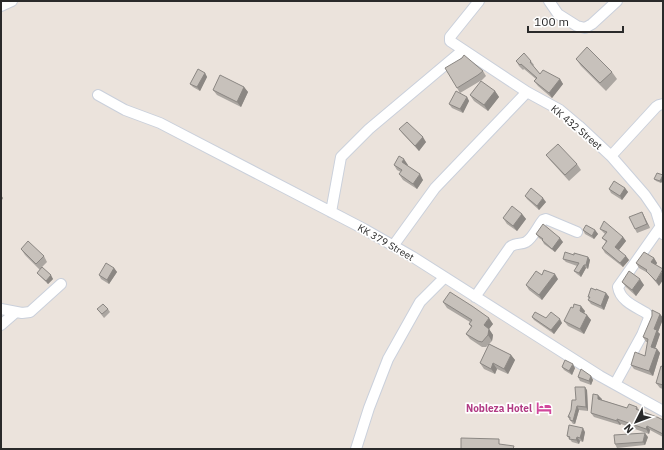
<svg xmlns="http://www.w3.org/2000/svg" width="664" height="450" font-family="'IBM Plex Sans',sans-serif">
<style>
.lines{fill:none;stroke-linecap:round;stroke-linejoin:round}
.minor-casing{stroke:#cad0db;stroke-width:12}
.minor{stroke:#fff;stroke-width:10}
.wall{fill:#aba6a1}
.shaded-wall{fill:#8b8783}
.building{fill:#c7c1bb;stroke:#8b8783}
.labels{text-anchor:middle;stroke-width:3.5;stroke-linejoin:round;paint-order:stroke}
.street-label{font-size:10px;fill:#2a2a2a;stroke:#fff}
.hotel-label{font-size:10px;font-weight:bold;fill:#b23c85;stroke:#fff;text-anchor:end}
</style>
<rect width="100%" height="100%" fill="#ebe3dc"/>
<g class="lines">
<g class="minor-casing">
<path id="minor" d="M479 1 450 37V41L527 92 560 110 579 126 611 156 645 195 656 211 663 234
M549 1 558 14 577 26 585 28 592 24 617 1
M1 6 12 1
M98 95 125 110 160 123 364 229 413 257 600 376 663 411
M611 156 656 107 659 105 663 104
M331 212 341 157 369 129 463 50
M393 246 435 188 527 92
M475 297 510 247C515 242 521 245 526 242 533 238 538 226 543 220L546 219 577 232
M1 309 22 313 30 312 61 284
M1 325 16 312
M615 384 642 335 649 318 648 315 646 313C636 307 620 301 618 287L661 226
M356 449 369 408 388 359 420 302 444 278"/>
</g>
<use href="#minor" class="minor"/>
</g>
<path class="wall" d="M576 59 612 72 617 79 606 91 581 66Z
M516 61H531L534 65 533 66 540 74 560 79 563 84 552 98 538 86 534 81 536 79 524 69 523 70 519 66Z
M483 71 486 76 482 80 460 93 457 88Z
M205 73 207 77 200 91 193 87 190 84Z
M244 87 248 92 241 107 217 95 213 90Z
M495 91 499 97 488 111 474 101 470 95Z
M467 97 469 101 463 113 452 108 449 104Z
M399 129 426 142 419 151 403 134Z
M546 155 577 164 581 170 569 181 550 160Z
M394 165H408H407L423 180 417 189 403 180 399 174 401 172 397 170Z
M663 175V180L661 183 656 181 654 179Z
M625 188 628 192 622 200 611 193 609 189Z
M525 196 546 202 539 210 527 199Z
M642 212 650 228 637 233 635 229Z
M522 214 526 219 517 231 507 224 503 218Z
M600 229 623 237 626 241 619 250 629 260 623 267 605 253 602 248 606 242 602 238 605 234Z
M583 230H595L598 234 594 239 585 234Z
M536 234 563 242 555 252 544 244 542 240 539 238Z
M21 249 44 256 47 262 42 267 53 279 48 284 37 273 40 270 25 255Z
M574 255 588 257 590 260 588 269 586 268 581 277 577 274 574 271 577 266 566 262 563 259Z
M654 258 657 263 656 265 659 286 648 273 639 268 636 263Z
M114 268 117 272 109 284 101 279 99 275Z
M558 279 542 300 529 290 526 285Z
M622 282 644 285 636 296 626 287Z
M606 293 609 297 604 310 591 304 588 300 589 298 588 297Z
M443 302 493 324 489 329 493 335 492 341 489 344 511 355 515 360 508 374 497 369 495 374 484 369 480 363 489 344 486 347H482L470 339 466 334 471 327 469 324 470 322 447 308Z
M573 308 585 311 584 313 591 320 584 334 568 326 564 321Z
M97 309H108L110 312 104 318Z
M660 314 663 318V319L658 332 660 334 655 348 657 349 660 353 653 376 634 369 631 365 645 356 648 342H646L643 337Z
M532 317 546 318 562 323 554 334 534 320Z
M562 367 575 368 572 375 564 370Z
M663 367V389L660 388 656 383Z
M591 376 593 380 591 385 580 381 578 377Z
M587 390 588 411 579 410 575 424H573L568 417 576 400Z
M602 399V400L627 408 637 407 640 411 663 420V437L650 430 649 434 621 424 620 425 594 417 591 413Z
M585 432 583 442 580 441 579 444 572 442 567 436Z
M648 437 645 445 617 448 615 444Z"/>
<path class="shaded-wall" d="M205 73 207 77 200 91 197 87Z
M560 79 563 84 552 98 549 93Z
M244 87 248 92 241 107 237 102Z
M495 91 499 97 488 111 484 105Z
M467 97 469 101 463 113 460 109Z
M423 137 426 142 419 151 415 146Z
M404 159 408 165 406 167 402 162Z
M420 174 423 180 417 189 413 184Z
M663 176V180L661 183 660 181Z
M625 188 628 192 622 200 620 196Z
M1 195 3 198 1 202Z
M543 198 546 202 539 210 537 206Z
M642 212 650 228 647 224Z
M522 214 526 219 517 231 513 226Z
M595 230 598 234 594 239 592 236Z
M623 237 626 241 618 251 615 247Z
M560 238 563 242 555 252 552 249Z
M626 256 629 260 623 267 620 263Z
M588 257 590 260 588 269 586 265Z
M654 258 657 263 655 266 651 262Z
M584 265 586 268 581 277 579 273Z
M114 268 117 272 109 284 107 280Z
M663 270V280L659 286 656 281Z
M555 274 558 279 542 300 539 295Z
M51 275 53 279 48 284 46 281Z
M640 279 644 285 636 296 632 290Z
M606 293 609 297 604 310 601 306Z
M581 306 585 311 583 316 580 311Z
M660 314 663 318V319L658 332 660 334 654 352 651 347 654 329Z
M587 315 591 320 584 334 580 329Z
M489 318 493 324 489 329 493 335 492 341 488 335 484 325Z
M560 319 562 323 554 334 551 330Z
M657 349 660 353 653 376 649 371Z
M511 355 515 360 508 374 504 369Z
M493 363 497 369 495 374 491 369Z
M573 364 575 368 572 375 569 371Z
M591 376 593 380 591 385 589 381Z
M585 387 587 390 588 411 586 407Z
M598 395 602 399 601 404 598 399Z
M577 406 579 410 575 424 573 421Z
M617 419 621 424 620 425 617 421Z
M647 426 650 430 649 434 646 429Z
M583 428 585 432 583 442 580 438Z
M645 433 648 437 645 445 643 442Z
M577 437 580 441 579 444 576 440Z"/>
<path class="building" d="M587 47 612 72 600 83 576 59Z
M524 53 531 61 530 62 540 74 543 70 560 79 549 93 534 81 537 78 521 64 520 65 516 61Z
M464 55 483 71 478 75 457 88 445 68 462 58Z
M198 69 205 73 197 87 190 84Z
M220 75 244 87 237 102 213 90Z
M481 81 495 91 484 105 470 95Z
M456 91 467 97 460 109 449 104Z
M407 122 423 137 415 146 399 129Z
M558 144 577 164 565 175 546 155Z
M399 156 404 159 402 162 420 174 413 184 399 174 402 170 394 165Z
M657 173 663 175 660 181 654 179Z
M614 181 625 188 620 196 609 189Z
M531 188 543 198 537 206 525 196Z
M512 206 522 214 513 226 503 218Z
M642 212 647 224 635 229 629 217Z
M604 221 623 237 615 247 626 256 620 263 602 248 607 241 602 238 607 232 600 229Z
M543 224 560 238 552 249 542 240 543 239 536 234Z
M586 225 595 230 592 236 583 230Z
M28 241 44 256 36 264 21 249Z
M565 252 574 255V253L588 257 586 265H584L579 273 574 271 579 263 563 259Z
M644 252 654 258 651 262 663 269 656 281 646 271 647 270 636 263Z
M106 263 114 268 107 280 99 275Z
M42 267 51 275 46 281 37 273Z
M544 270 555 274 539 295 526 285 536 271 542 275Z
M629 271 640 279 632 290 622 282Z
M591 288 596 290V289L606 293 601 306 588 300 590 297H588Z
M450 292 472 306 489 318 484 325 489 329 488 335 482 342 478 341 466 334 472 326 469 324 472 320 443 302Z
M103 304 108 309 102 314 97 309Z
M574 304 581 306 580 311 587 315 580 329 564 321 571 307 573 308Z
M652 310 660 314 654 329 657 330 651 347 657 349 649 371 631 365 635 352 645 356 648 339 643 337 652 316Z
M535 312 546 318 551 312 560 319 551 330 532 317Z
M489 344 511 355 504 369 493 363 491 369 480 363Z
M565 360 573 364 569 371 562 367Z
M661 366 663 367V385L656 383Z
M581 369 591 376 589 381 578 377Z
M575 387H585L586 407 577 406 573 421 570 420V417H568L571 410 572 400H576Z
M593 394 598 395V399L627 408 629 404 637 407 636 409 638 410 657 417 663 420V434L647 426 646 429 617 419V421L591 413Z
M569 425 583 428 580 438 577 437 576 440 569 439 570 437 567 436Z
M645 433 643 442 615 444 614 435Z
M461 438 499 439V444L514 446 513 449H461Z"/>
<defs>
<g id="hotel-bare" transform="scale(1.2)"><path d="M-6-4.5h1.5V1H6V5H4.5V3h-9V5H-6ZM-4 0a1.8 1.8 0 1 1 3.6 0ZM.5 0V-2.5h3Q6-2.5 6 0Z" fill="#d1479c" stroke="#fff" stroke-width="2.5" paint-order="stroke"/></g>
</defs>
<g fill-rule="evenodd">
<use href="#hotel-bare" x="544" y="408"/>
</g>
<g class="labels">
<g class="street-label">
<text transform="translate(577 127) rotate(40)" y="4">KK 432 Street</text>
<text transform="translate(386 242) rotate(30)" y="4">KK 379 Street</text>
</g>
<g class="hotel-label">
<text x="532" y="412">Nobleza Hotel</text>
</g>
</g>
<rect width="664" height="450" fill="none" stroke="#2a2a2a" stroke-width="4"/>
<g transform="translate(636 422) rotate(228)" stroke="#ffffff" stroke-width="3" paint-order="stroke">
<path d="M0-3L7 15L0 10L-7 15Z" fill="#2a2a2a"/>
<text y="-6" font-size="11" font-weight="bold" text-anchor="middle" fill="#2a2a2a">N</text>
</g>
<path d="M528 26v6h95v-6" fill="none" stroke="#2a2a2a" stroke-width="2"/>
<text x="534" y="26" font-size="12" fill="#2a2a2a" stroke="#ffffff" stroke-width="3" paint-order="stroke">100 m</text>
</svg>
